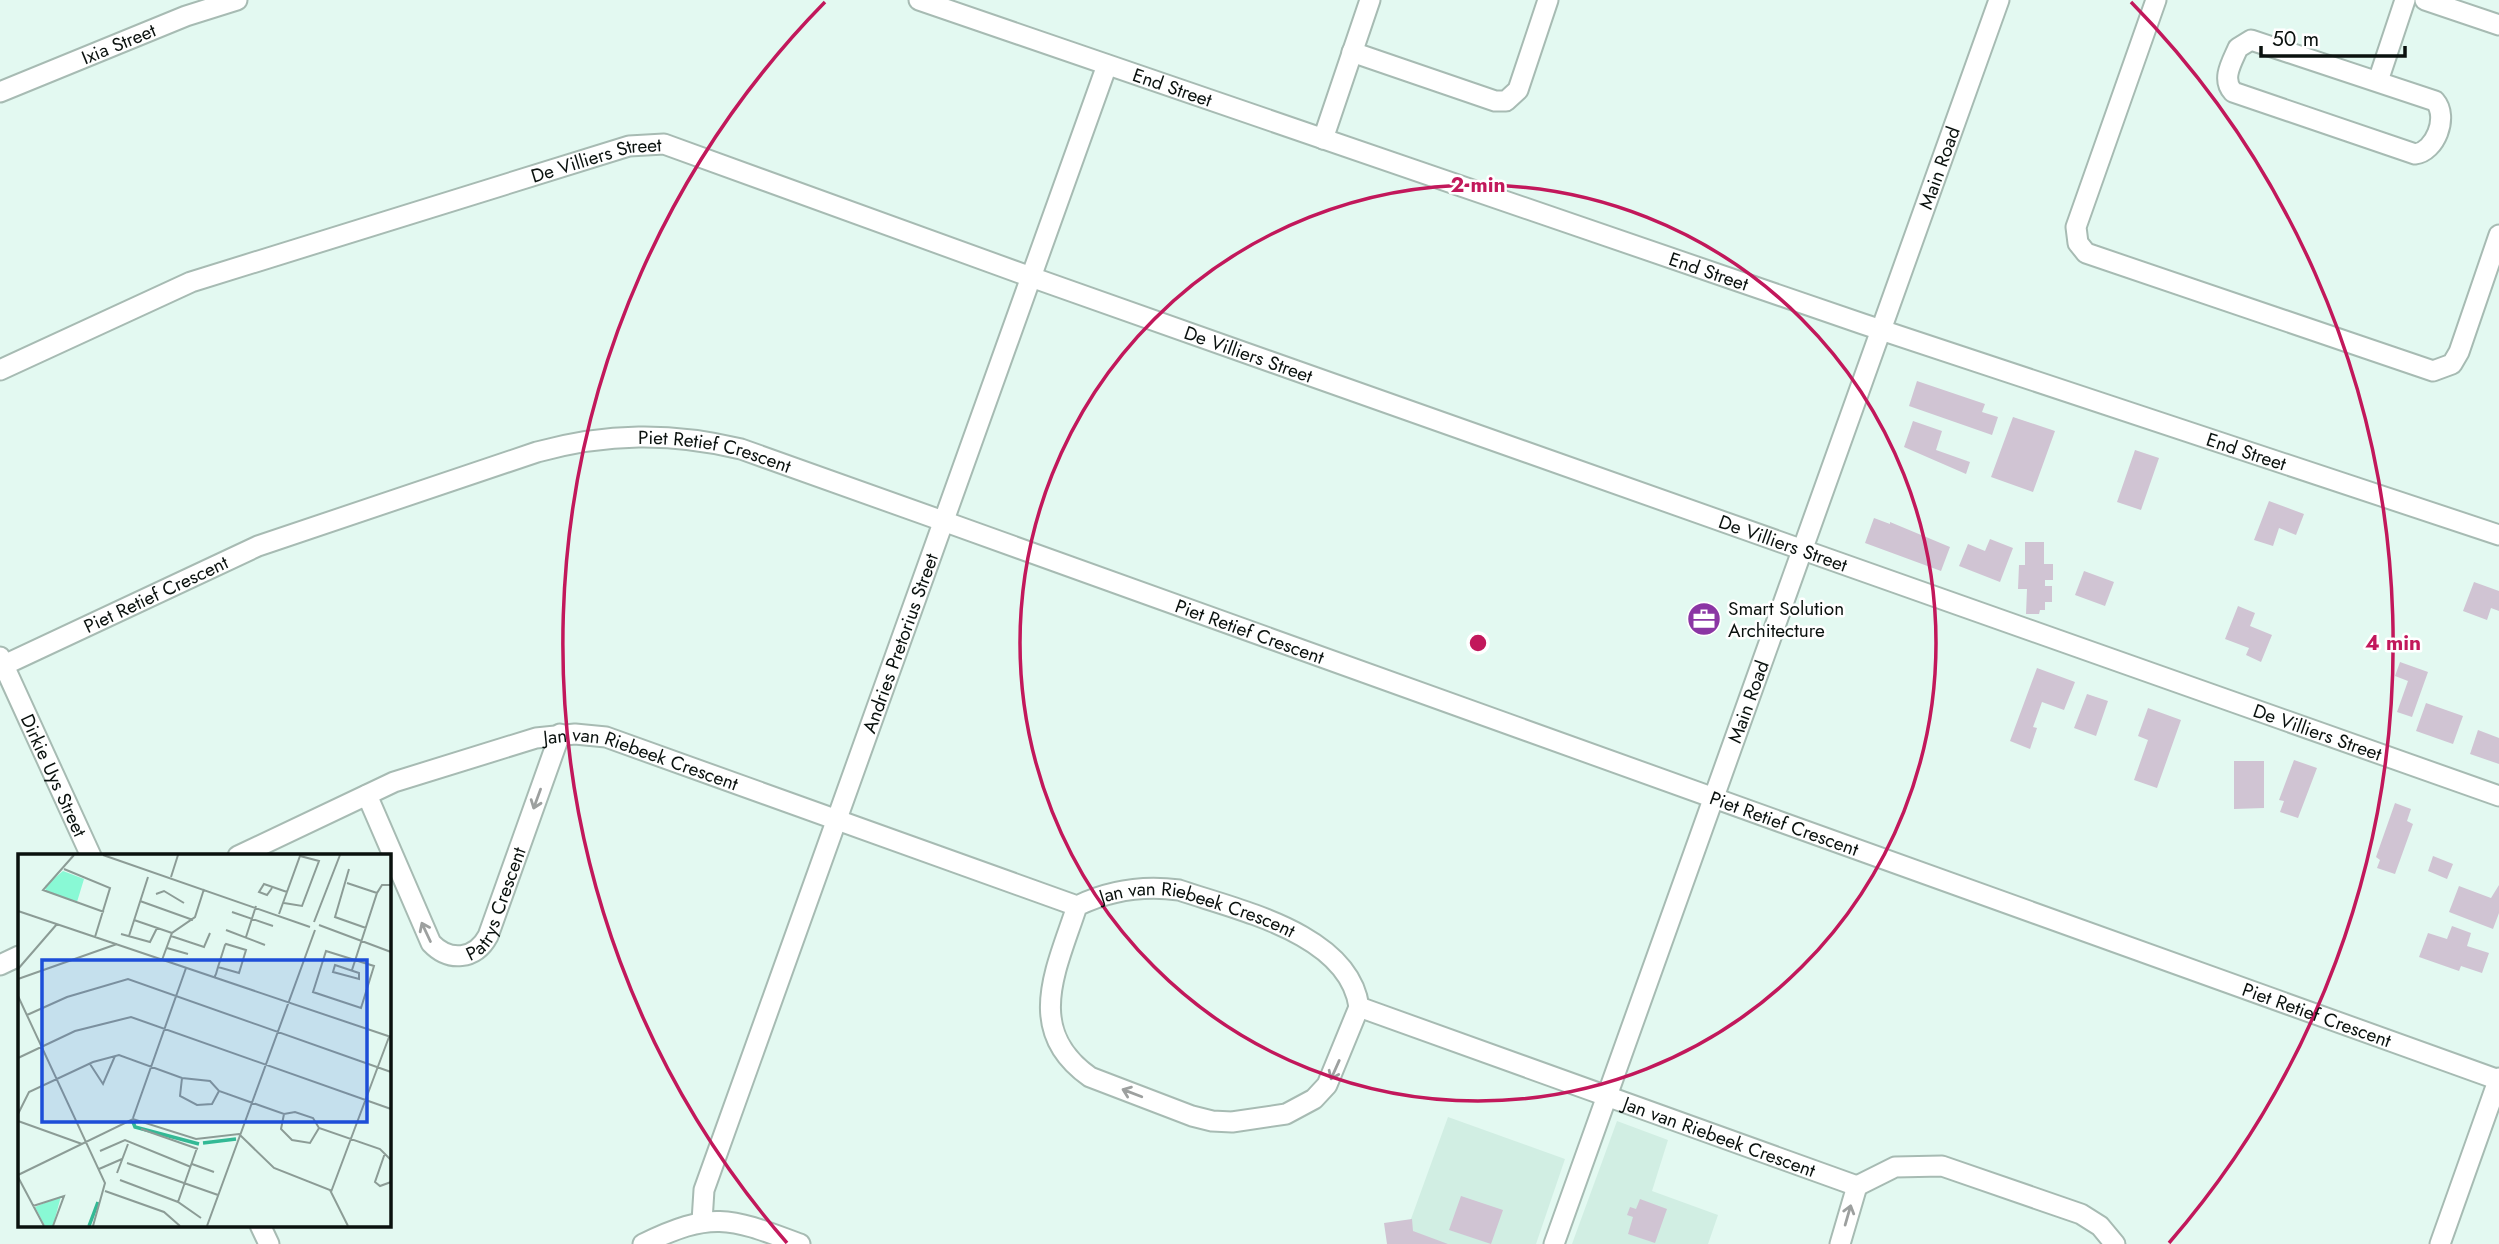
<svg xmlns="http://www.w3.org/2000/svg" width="2499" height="1244" font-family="Jost,sans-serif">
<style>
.built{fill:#d1eee3}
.building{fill:#d0c4d3}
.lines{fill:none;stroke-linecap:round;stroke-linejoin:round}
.minor-casing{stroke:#a7bbb3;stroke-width:23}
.minor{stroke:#fff;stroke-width:19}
.oneway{stroke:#9da09f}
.ring{fill:none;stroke:#c2185b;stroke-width:3.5}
.labels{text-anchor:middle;stroke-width:5;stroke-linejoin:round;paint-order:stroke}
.street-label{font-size:19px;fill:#0a110e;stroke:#fff}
.poi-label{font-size:19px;fill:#0a110e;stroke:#fff;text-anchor:start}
.inset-river{fill:none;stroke:#33b995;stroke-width:3.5}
.inset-road{fill:none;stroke:#8c9c96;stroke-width:2}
.view{fill:#1d4ed8;fill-opacity:0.15;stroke:#1d4ed8;stroke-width:3.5}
.inset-edge{fill:none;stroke:#0a110e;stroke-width:3.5}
.centre{fill:#c2185b;stroke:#fff;stroke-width:3.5}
.ring-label{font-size:21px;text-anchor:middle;font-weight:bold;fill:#c2185b;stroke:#fff;stroke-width:5;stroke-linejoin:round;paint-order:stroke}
</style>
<rect width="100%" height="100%" fill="#e3f9f1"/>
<path class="built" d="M1448 1117 1565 1159 1536 1244H1387L1411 1219Z
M1617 1121 1668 1140 1652 1191 1718 1215 1708 1244H1572Z"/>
<path class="building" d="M1917 381 1985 404 1982 412 1998 417 1992 435 1909 406Z
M2013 417 2055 431 2033 492 1991 477Z
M1913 421 1942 431 1936 450 1970 462 1966 474 1904 447Z
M2135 450 2159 458 2141 510 2117 502Z
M2269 501 2304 514 2296 535 2279 528 2273 546 2254 540Z
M1874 518 1890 524V522L1950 547 1941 571 1865 543Z
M1990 539 2013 548 2000 582 1959 566 1968 544 1985 551Z
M2025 542H2044V564H2053V580H2045V586H2052V602H2045V610H2040L2039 614H2026L2027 589H2018L2019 565H2025Z
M2084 571 2114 582 2105 606 2075 595Z
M2474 582 2499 591V611L2491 608 2487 620 2463 611Z
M2238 606 2255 613 2250 626 2272 635 2261 662 2246 655 2249 648 2225 639Z
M2400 662 2428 672 2412 717 2397 712 2408 681 2395 676Z
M2037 668 2075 682 2064 710 2042 702 2033 727 2037 728 2030 749 2010 741Z
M2087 694 2108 701 2096 736 2074 728Z
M2426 703 2463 716 2453 744 2416 731Z
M2148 708 2181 720 2157 788 2134 780 2148 740 2138 736Z
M2478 730 2499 738V764L2470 754Z
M2294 760 2317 768 2298 818 2280 812 2284 801 2279 800Z
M2234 761H2264V808L2234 809Z
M2395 803 2411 809 2407 821 2413 824 2395 874 2377 868 2380 860 2376 857Z
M2433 856 2453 864 2447 879 2428 871Z
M2499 885V913L2493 929 2449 912 2459 886 2491 898Z
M2452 926 2471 933 2467 946 2489 953 2482 973 2461 966 2459 971 2419 957 2428 933 2447 939Z
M1461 1196 1503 1210 1491 1244 1449 1230Z
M1640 1199 1667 1209 1655 1243 1628 1234 1633 1217 1627 1215 1630 1207 1636 1209Z
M1412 1219 1413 1231 1448 1244H1387L1384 1223Z"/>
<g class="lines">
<g class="minor-casing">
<g id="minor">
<path id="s1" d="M919 0 1863 324 2499 535"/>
<path d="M2156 0 2076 227 2078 243 2086 253 2433 371 2452 364 2459 352 2499 235"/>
<path d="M2425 0 2499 25"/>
<path d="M2251 40 2435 101C2449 117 2435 152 2415 154L2233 92C2221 79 2232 62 2238 48Z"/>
<path d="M1352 52 1495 101H1506L1518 90 1548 0"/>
<path d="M2378 81 2405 0"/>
<path id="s2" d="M0 92 186 16 237 0"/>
<path d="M1323 139 1370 0"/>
<path id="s3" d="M0 370 191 282 629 146 664 144 1031 277 2499 796"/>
<path id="s4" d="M0 657 91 856"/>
<path id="s5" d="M0 667 258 546 537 452C606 433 671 432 741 449L943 521 2499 1080"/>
<path id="s6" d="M367 795 431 943C449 962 475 960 488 936L560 734"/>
<path id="s7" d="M238 856 394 782 536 738 575 734 606 737 1077 906C1110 890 1142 885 1179 890 1237 910 1349 933 1359 1007L1327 1085 1314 1099 1286 1114 1232 1122 1212 1121 1192 1116 1090 1077C1023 1030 1057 968 1077 906"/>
<path d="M0 965 19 956"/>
<path id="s8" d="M1359 1007 1857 1186"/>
<path d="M1857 1186 1895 1167 1942 1166 2081 1214 2100 1226 2115 1244"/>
<path id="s9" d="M702 1221 704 1190 1107 65"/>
<path d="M260 1225 269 1244"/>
<path d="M643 1244C713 1210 730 1218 800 1244"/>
<path id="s10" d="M1554 1244 1999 0"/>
<path d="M1840 1244 1857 1186"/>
<path d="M2440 1244 2499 1078"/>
</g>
</g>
<use href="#minor" class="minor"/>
</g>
<defs><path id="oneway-shaft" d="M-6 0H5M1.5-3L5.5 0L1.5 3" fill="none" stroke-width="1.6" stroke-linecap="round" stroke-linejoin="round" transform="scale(1.75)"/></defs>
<g class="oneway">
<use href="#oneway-shaft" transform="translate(537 799) rotate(110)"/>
<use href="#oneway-shaft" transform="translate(426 932) rotate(-115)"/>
<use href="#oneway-shaft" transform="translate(1335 1070) rotate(114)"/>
<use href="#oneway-shaft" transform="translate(1132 1093) rotate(-159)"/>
<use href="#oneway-shaft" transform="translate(1848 1215) rotate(-74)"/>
</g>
<g class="ring">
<circle cx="1478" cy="643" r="458"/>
<path d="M787 1243A915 915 0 0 1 825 2M2131 2A915 915 0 0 1 2169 1243"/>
</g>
<defs>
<g id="office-disc" transform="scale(1.75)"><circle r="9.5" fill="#8b36a4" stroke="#fff"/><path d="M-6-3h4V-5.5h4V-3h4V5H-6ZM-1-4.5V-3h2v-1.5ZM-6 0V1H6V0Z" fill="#fff"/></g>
</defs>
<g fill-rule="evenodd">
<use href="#office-disc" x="1704" y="619"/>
</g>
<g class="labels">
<g class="street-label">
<text dy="7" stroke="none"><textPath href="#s2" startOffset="128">Ixia Street</textPath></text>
<text dy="7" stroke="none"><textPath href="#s1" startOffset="268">End Street</textPath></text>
<text dy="7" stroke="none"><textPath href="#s3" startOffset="634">De Villiers Street</textPath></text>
<text dy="7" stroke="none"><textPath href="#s10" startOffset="1143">Main Road</textPath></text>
<text dy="7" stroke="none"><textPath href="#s1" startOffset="835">End Street</textPath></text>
<text dy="7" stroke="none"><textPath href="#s3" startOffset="1325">De Villiers Street</textPath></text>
<text dy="7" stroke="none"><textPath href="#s1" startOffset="1402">End Street</textPath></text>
<text dy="7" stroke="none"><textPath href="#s5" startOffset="760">Piet Retief Crescent</textPath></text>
<text dy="7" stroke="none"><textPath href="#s3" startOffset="1892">De Villiers Street</textPath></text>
<text dy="7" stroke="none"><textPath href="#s5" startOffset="172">Piet Retief Crescent</textPath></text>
<text dy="7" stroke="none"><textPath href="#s5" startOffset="1326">Piet Retief Crescent</textPath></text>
<text dy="7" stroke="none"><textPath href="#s9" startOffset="612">Andries Pretorius Street</textPath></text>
<text dy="7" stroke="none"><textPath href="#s10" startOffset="576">Main Road</textPath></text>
<text dy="7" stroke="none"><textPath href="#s3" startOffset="2459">De Villiers Street</textPath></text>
<text dy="7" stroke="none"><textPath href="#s7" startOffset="430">Jan van Riebeek Crescent</textPath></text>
<text dy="7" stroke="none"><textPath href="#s4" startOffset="130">Dirkie Uys Street</textPath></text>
<text dy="7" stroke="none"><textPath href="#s5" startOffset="1894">Piet Retief Crescent</textPath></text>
<text dy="7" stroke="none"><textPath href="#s6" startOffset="262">Patrys Crescent</textPath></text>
<text dy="7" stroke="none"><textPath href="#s7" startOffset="1018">Jan van Riebeek Crescent</textPath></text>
<text dy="7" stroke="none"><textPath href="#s5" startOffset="2460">Piet Retief Crescent</textPath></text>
<text dy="7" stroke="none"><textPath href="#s8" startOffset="383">Jan van Riebeek Crescent</textPath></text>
</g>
<g class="poi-label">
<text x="1728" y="615">Smart Solution<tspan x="1728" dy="22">Architecture</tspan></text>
</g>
</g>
<g transform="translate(18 854)">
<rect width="373" height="373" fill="#e3f9f1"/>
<path d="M45 17 66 25 59 48 28 38 27 32ZM43 342 35 372H27L17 353Z" fill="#89f9d5"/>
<path class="inset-river" d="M115 268 117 273 181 290M185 289 218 285M71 372 80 348"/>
<path class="inset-road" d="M56 1 25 36 86 58M85 1 292 73M46 15 92 34 77 83M331 15 317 63 348 74M153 23 160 1M329 29 359 39M254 34 249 41 241 38 246 30 269 38M138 40 146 37 166 49M122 47 175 66M0 57 373 183M214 58 255 72M261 60 282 2 301 7 284 52 266 49M116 66 154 79M296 68 322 1M301 71 373 98M208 76 247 91M103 80 132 88 139 74M111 82 130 23M153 82 186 93 192 79M228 83 238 52M149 94 170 100M308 97 356 112 343 154 295 138ZM144 106 154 79 177 63 186 35M317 111 341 119V125L315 118ZM0 115 39 70M334 116 359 39 364 31H373M196 124 198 120 200 113 207 91 208 90 228 96 221 119 200 113M0 125 99 90M0 142 87 329 75 372M9 161 49 143 110 125 373 218M0 204 57 177 113 163 373 255M72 210 85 230 97 202M164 224 162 242 179 251 194 250 201 237M0 260 11 238 75 208 101 201 164 224 192 227 201 237 266 260 277 258 295 264 301 274 362 295 373 306M266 260 263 275 274 286 292 289 301 274M115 264 168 114M0 267 64 290M123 275 180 295M82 297 107 286 173 313M367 299 357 328 362 332 373 328M109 309 200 341M174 310 196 318M81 315 104 305M99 319 110 290M0 321 115 265 178 285 221 280 256 314 312 336 330 372M0 323 26 372M102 326 160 348 183 364M87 337 146 358 162 372M313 338 371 183M160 348 179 294M15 352 46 342 35 372M189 372 297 76"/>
<path class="view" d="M24 106H349V268H24Z"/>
<rect width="373" height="373" class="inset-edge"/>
</g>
<circle cx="1478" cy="643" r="10" class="centre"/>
<g class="ring-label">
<text x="1478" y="192">2 min</text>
<text x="2393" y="650">4 min</text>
</g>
<path d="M2261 46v10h144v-10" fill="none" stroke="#0a110e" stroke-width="3.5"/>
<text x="2272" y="46" font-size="21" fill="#0a110e" stroke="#ffffff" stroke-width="5" paint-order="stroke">50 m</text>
</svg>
